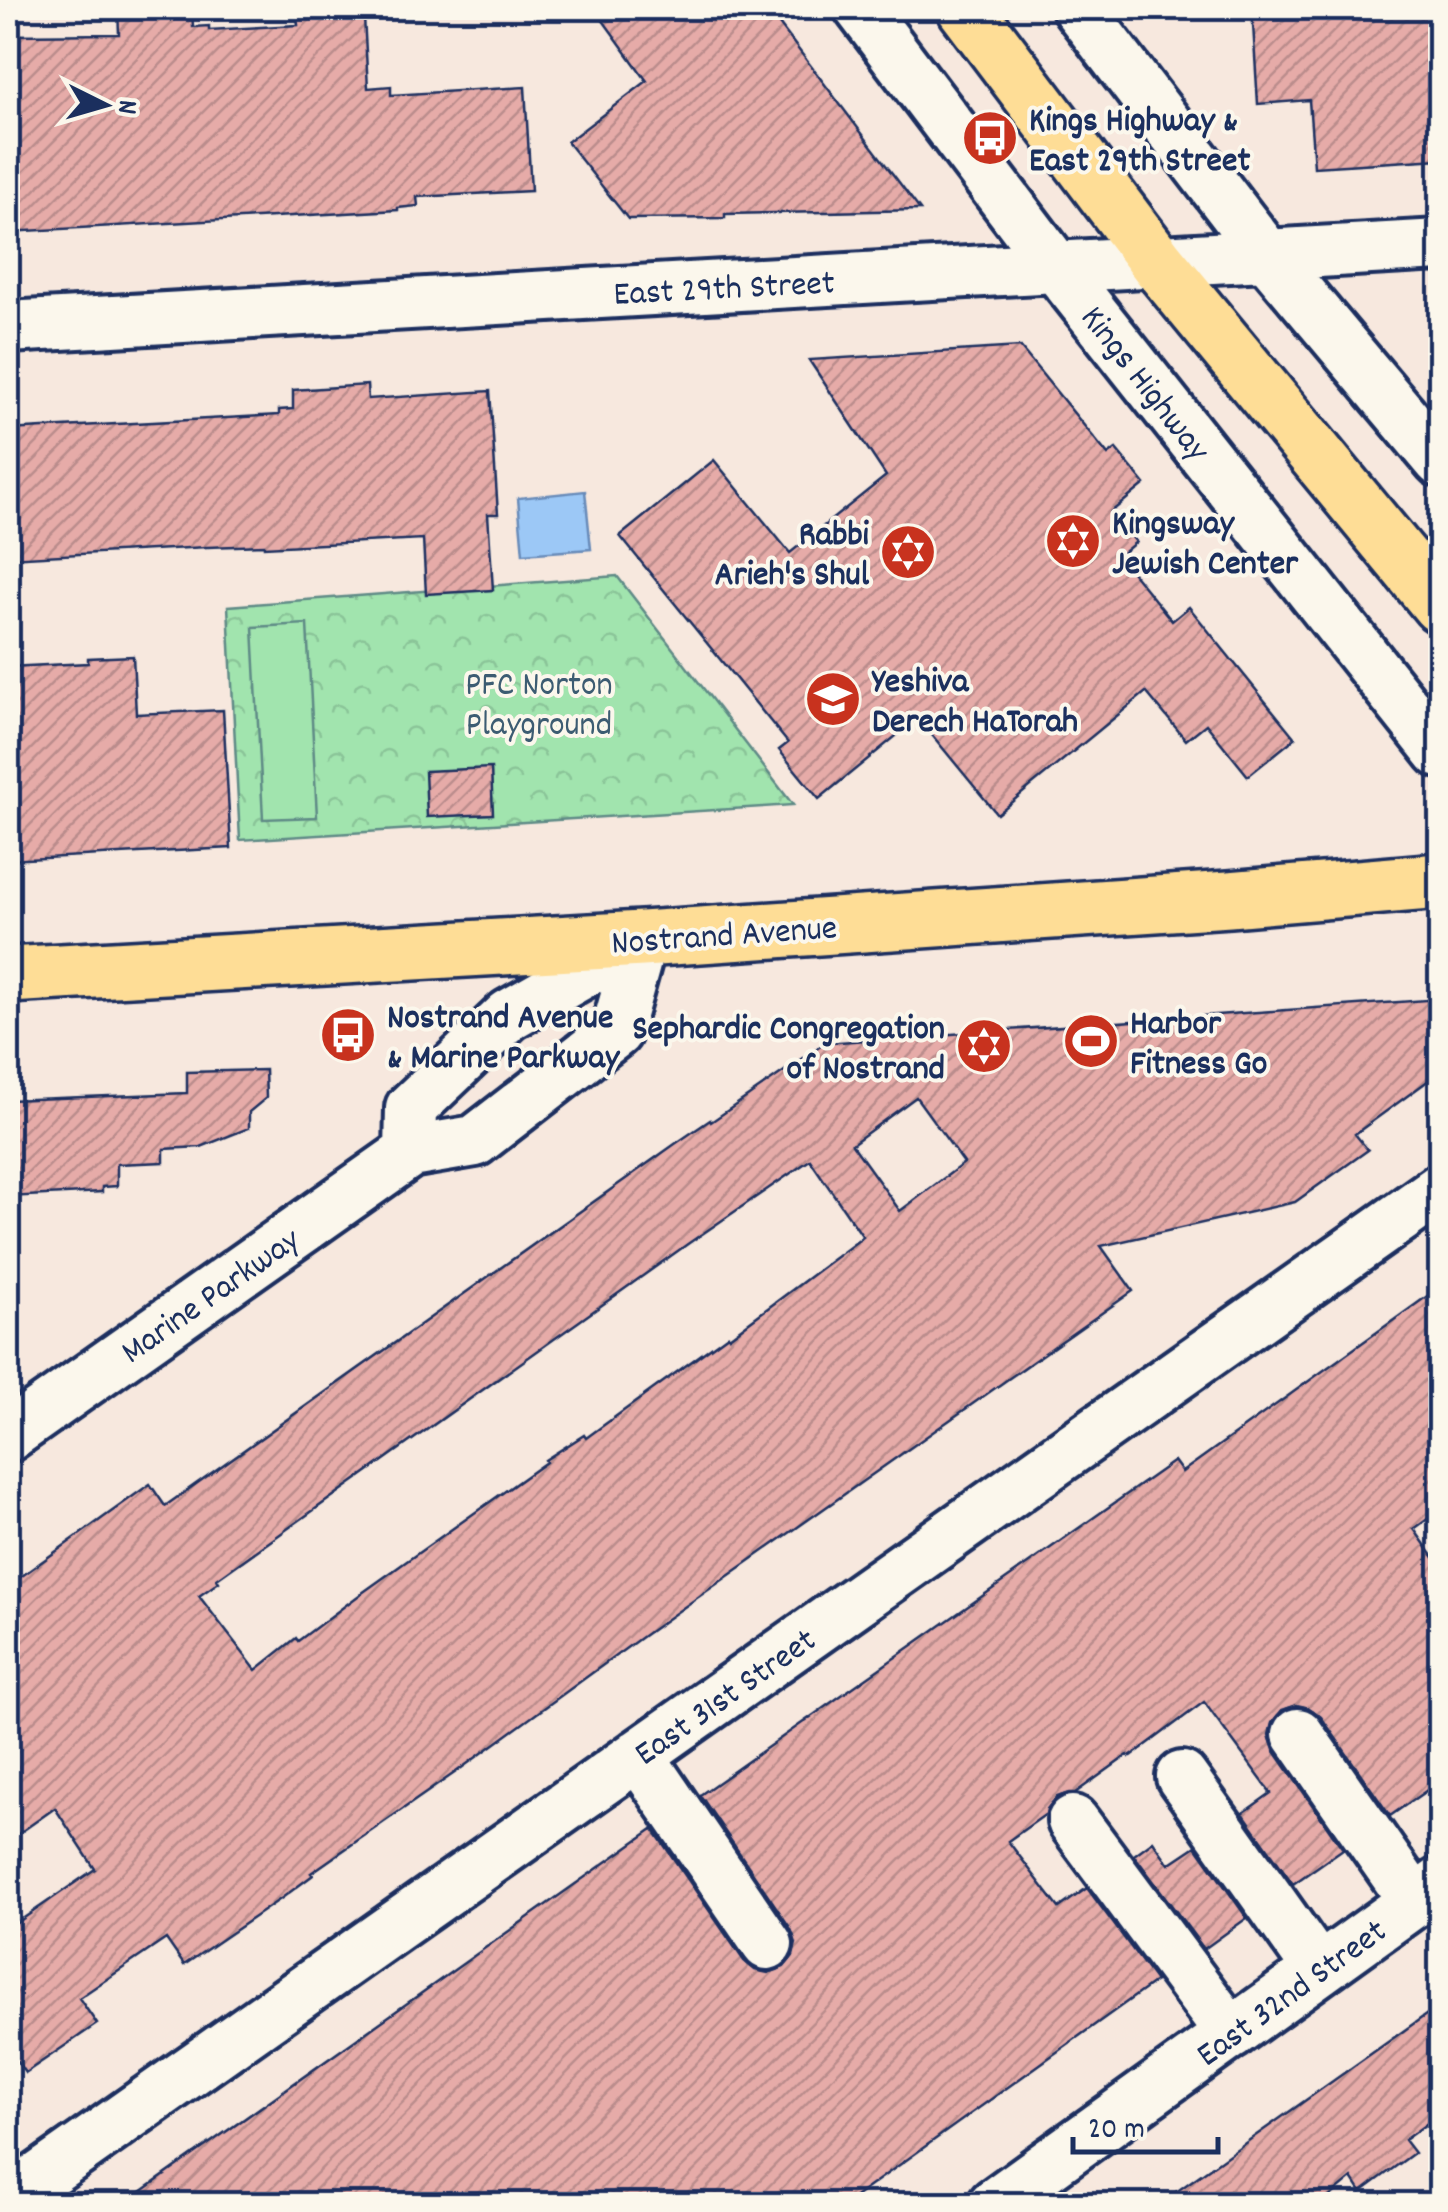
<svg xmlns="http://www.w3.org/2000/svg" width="1448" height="2212" font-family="Dekko,sans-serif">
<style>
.park{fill:url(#park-crowns);stroke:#5e8a86;stroke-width:2.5}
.garden{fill:#a1e4ae;stroke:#5e8a86;stroke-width:2.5}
.water{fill:#9cc8f6;stroke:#688bb9;stroke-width:2.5}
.building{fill:url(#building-hatch);stroke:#1b2f5e;stroke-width:2.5;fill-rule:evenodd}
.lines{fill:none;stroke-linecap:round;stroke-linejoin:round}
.minor-casing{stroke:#1b2f5e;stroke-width:58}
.major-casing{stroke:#1b2f5e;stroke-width:62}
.minor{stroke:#fbf7ec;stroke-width:50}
.major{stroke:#fedd96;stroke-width:55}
.labels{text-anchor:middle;stroke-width:8;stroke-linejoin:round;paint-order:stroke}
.poi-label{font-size:35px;font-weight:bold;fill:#1b2f5e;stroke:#fbf7ec;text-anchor:start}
.street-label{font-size:35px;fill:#1b2f5e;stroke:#fbf7ec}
.park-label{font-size:35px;fill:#3c5c72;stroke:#fbf7ec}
</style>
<defs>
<pattern id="park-crowns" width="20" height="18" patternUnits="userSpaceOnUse" patternTransform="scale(2.5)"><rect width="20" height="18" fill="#a1e4ae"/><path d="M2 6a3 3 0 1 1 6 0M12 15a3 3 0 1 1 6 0" fill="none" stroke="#8ac498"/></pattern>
<pattern id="building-hatch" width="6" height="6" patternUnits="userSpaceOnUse" patternTransform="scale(2.5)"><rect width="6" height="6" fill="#e6aba8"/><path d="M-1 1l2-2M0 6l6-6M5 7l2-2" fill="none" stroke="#ba8c8c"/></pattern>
</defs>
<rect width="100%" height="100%" fill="#f7e8de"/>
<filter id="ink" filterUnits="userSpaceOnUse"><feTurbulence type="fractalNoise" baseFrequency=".01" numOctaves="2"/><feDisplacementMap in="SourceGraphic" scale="20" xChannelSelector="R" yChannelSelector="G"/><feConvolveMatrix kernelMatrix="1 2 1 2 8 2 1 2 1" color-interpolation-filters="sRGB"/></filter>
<g filter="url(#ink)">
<path class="park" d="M617 576 793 805 240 840 228 606Z"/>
<path class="garden" d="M307 624 317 817 263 819 253 627Z"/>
<path class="water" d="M585 491 591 549 523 554 518 498Z"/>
<path class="building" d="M118 8H192L193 27 209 26V30L298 25 296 8H343L344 18 364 17 368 88 391 86V95L525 87 531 191 417 197 418 206 398 208V210L8 232V35L119 34Z
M594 8H767L920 210 725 214V218L628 219 567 142 647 81Z
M1252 8H1440V159L1314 167 1309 100 1258 104Z
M1020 347 1108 455 1116 449 1145 484 1111 512 1136 542 1119 556 1172 621 1189 607 1295 738 1248 776 1206 724 1186 740 1146 692 997 814 918 718 819 799 779 750 788 743 620 536 714 460 790 553 886 476 809 360Z
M367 385 368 399 490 391 498 514H488L493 590 426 594 423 539 264 547V545L207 547 8 558V430L279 415V410L293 409V390Z
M133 656 136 714 223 710 231 848 8 860V667L88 663V658Z
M491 768 493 814 427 817 425 771Z
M1440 999V1072L1355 1134 1368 1150 1295 1202 1101 1246 1133 1291 643 1636 456 1772 311 1873 313 1875 282 1898 184 1965 166 1939 79 1998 97 2024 25 2073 8 2048V1929L95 1869 55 1808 8 1841V1586L150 1484 165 1506 675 1144 710 1120 711 1122 825 1043ZM916 1097 964 1163 900 1211 852 1144ZM810 1160 863 1237 729 1337 728 1335 586 1438 584 1435 545 1460 546 1462 362 1593 298 1641 296 1638 256 1670 199 1596 219 1582 217 1579 689 1243Z
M265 1070 266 1098 249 1112V1128L201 1147 164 1149V1162L117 1164V1186L102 1187V1192L8 1197V1100L187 1093V1072Z
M1440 1287V1510L1414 1529 1440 1566V1781L1390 1816 1321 1717 1309 1708 1297 1705 1282 1710 1272 1723 1269 1735 1274 1750 1343 1849 1293 1884 1243 1813 1271 1793 1204 1702 1130 1757 1128 1755 1075 1793H1069L1057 1797 1047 1809 1046 1814 1008 1841 1059 1908 1087 1888 1156 1981 845 2204H124L653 1829 744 1961 755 1970 768 1973 784 1967 793 1956 796 1943 791 1929 700 1795 1174 1461 1182 1472Z
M1153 1841 1169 1864 1196 1846 1247 1918 1204 1949 1134 1855Z
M1440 2005V2114L1404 2140 1414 2153 1361 2192 1352 2178 1321 2204H1159Z"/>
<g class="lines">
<g class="minor-casing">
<path id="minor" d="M860 8 1056 267 1440 752
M1078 8 1267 255 1440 461
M8 327 1440 245
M410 1152 411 1108 509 1015 642 939
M8 1436 410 1152 475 1141 616 1032 642 939
M1298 1734 1415 1902
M638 1755 767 1944
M1182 1777 1319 1970
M1073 1821 1231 2034
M8 2200 1440 1189
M994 2204 1440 1883"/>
</g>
<g class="major-casing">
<path id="major" d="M965 8 1157 262 1440 605
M8 975 642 939 1229 899 1440 881"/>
</g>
<use href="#minor" class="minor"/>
<use href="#major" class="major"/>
</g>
</g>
<defs>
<g id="bus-disc" transform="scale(2.875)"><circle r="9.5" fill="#c8321e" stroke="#fbf7ec"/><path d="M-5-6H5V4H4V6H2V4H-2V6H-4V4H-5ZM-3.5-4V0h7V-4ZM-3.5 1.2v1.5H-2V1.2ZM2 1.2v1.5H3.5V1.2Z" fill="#fff"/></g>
<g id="synagogue-disc" transform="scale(2.875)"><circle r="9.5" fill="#c8321e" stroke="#fbf7ec"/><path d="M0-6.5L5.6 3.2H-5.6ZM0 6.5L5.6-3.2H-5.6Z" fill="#fff"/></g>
<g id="school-disc" transform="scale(2.875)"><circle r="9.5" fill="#c8321e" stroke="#fbf7ec"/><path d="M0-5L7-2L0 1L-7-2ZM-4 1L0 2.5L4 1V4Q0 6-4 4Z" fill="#fff"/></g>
<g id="stadium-disc" transform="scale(2.875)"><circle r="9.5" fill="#c8321e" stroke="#fbf7ec"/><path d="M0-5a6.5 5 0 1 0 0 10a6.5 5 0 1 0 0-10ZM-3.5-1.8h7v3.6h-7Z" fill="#fff"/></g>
</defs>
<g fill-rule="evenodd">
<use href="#bus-disc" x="990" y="138"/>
<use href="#synagogue-disc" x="1073" y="541"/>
<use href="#synagogue-disc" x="908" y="552"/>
<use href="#school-disc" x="833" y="699"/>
<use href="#bus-disc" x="348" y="1035"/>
<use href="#stadium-disc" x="1091" y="1041"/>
<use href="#synagogue-disc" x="984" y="1046"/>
</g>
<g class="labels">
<g class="poi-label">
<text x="1029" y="130">Kings Highway &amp;<tspan x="1029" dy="40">East 29th Street</tspan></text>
<text x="1112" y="533">Kingsway<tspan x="1112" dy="40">Jewish Center</tspan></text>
<text x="869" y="544" text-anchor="end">Rabbi<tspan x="869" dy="40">Arieh's Shul</tspan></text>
<text x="872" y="691">Yeshiva<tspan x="872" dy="40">Derech HaTorah</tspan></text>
<text x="387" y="1027">Nostrand Avenue<tspan x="387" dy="40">&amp; Marine Parkway</tspan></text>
<text x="1130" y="1033">Harbor<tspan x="1130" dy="40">Fitness Go</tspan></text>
<text x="945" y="1038" text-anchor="end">Sephardic Congregation<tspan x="945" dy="40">of Nostrand</tspan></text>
</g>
<g class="street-label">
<text transform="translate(724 286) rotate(-3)" y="12">East 29th Street</text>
<text transform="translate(1147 382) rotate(52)" y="12">Kings Highway</text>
<text transform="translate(724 933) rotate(-4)" y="12">Nostrand Avenue</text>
<text transform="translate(209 1294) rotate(-35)" y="12">Marine Parkway</text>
<text transform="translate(724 1695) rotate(-35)" y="12">East 31st Street</text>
<text transform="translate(1290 1991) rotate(-36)" y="12">East 32nd Street</text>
</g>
<g class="park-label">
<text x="539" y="694">PFC Norton<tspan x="539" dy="40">Playground</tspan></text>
</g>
</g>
<rect width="1448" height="2212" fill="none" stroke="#fbf7ec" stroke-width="40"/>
<rect x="20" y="20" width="1408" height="2172" fill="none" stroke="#1b2f5e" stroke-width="4" filter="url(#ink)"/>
<g transform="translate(105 105) rotate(95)" stroke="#fbf7ec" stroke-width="8" paint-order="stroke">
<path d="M0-8L18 38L0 25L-18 38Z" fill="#1b2f5e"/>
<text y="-15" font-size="28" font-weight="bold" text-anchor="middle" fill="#1b2f5e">N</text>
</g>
<path d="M1073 2137v15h145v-15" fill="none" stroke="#1b2f5e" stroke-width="5"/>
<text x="1088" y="2137" font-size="30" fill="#1b2f5e" stroke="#fbf7ec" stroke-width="8" paint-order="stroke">20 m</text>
</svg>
